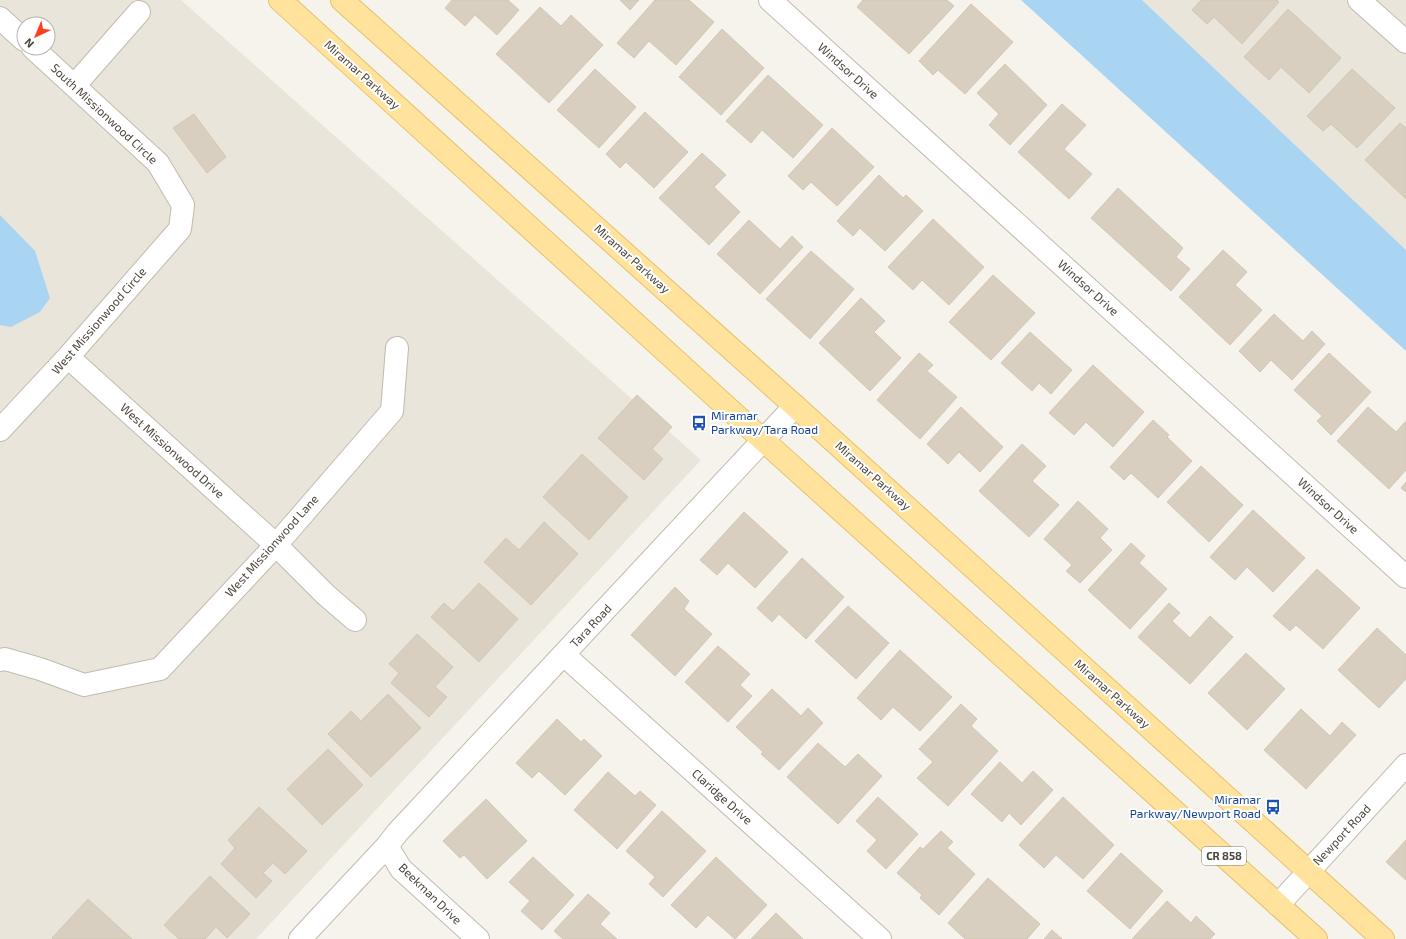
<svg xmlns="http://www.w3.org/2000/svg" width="1406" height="939" font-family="'Exo 2',sans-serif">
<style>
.residential{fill:#eae5da;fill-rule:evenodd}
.water{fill:#a9d4f2}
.building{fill:#d8cfc1;stroke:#d3c7b4}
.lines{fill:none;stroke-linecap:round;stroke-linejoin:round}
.minor-casing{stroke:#c2bbae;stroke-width:24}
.major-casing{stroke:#e6c16a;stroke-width:24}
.minor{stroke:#fff;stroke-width:22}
.major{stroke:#ffe39c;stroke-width:22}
.labels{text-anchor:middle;stroke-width:4;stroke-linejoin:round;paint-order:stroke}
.shield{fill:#fff;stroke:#817c74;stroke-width:1}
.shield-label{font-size:11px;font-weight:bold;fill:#4b4439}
.street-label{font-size:12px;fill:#4b4439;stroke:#fff}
.transit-label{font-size:12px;fill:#164399;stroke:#fff;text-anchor:start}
</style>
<rect width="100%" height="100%" fill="#f6f3ec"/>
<path class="residential" d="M0 0H181L701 460 256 939H0ZM24 24H48V48H24Z
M1142 0H1406V250Z"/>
<path class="water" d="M1021 0H1142L1406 250V351Z
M0 215 35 251 50 298 40 312 11 327 0 325Z"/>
<path class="building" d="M452 0H508L519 10 497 35 475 15 465 26 445 8Z
M620 0H639L630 10Z
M655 0H689L714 22 676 65 649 41 634 58 617 43Z
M863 0H947L954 6 909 54 857 7Z
M1201 0H1277L1279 2 1242 44 1214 17 1207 24 1192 10Z
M971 4 1013 42 965 94 938 70 933 75 919 61Z
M540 7 561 26 571 15 603 45 549 103 496 54Z
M1288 9 1341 58 1309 93 1281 67 1269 80 1244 57Z
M722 29 764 68 721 115 679 77Z
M1005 64 1047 105 1010 145 989 125 999 114 977 93Z
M595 69 636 107 599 148 557 110Z
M1352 69 1395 108 1357 148 1331 124 1323 131 1307 116Z
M768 75 823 125 793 158 762 130 751 143 726 121Z
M1062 104 1086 125 1064 149 1092 174 1069 199 1018 152Z
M645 112 688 152 654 188 626 162 620 168 606 154Z
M194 114 226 157 207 173 173 128Z
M1400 123 1406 128V199L1365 160Z
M832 128 874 167 837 206 811 182 803 190 788 176Z
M702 153 726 175 714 187 740 212 709 245 659 198Z
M879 175 903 198 906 195 923 211 885 251 860 228 853 236 837 221Z
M1118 188 1183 248 1176 257 1190 269 1171 291 1091 218Z
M933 219 984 267 949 305 922 280 913 290 888 267Z
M749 220 780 249 792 236 803 247 760 294 717 254Z
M1223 250 1247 272 1235 285 1262 310 1230 345 1179 297Z
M811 251 854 289 810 339 766 299Z
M993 275 1035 313 991 360 949 322Z
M861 298 885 321 874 332 901 358 870 391 819 343Z
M1274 314 1303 341 1312 331 1325 344 1292 380 1271 360 1260 372 1239 351Z
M1030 332 1072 370 1051 394 1039 383 1032 391 1001 363Z
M919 353 933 365 927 371 957 397 920 439 877 400Z
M1329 353 1371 392 1331 435 1317 421 1322 416 1294 390Z
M1093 365 1144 412 1113 447 1086 422 1074 435 1049 413Z
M637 395 672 427 652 449 663 459 644 480 598 438Z
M961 407 1003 447 980 472 959 452 948 464 927 444Z
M1368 407 1396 432 1406 421V470L1389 489 1337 441Z
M1153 420 1169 435 1167 437 1192 461 1158 498 1131 473 1124 480 1110 467Z
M1022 444 1046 466 1032 481 1059 505 1029 537 979 491Z
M582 454 628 497 589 540 543 497Z
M1201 466 1243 505 1209 542 1167 502Z
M1406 482V492L1401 488Z
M1078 501 1108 529 1100 538 1112 550 1080 583 1066 571 1072 565 1044 539Z
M1253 510 1305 558 1273 592 1247 567 1235 580 1210 557Z
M744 512 788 552 755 588 728 563 717 575 700 560Z
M544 522 578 554 531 605 484 562 506 538 519 550Z
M1131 543 1145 556 1139 563 1167 589 1130 629 1088 590Z
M802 558 844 597 806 639 779 614 772 622 757 608Z
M1317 569 1360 608 1323 649 1296 625 1290 631 1273 616Z
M479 583 518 619 479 662 431 617 444 603 453 611Z
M675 587 689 601 684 609 712 634 675 676 631 635Z
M1169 603 1180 613 1172 621 1190 638 1210 616 1233 637 1190 684 1138 637Z
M848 606 889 643 856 679 815 641Z
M1377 628 1406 655V679L1379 708 1338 670Z
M417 634 453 667 435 687 447 697 429 717 391 683 399 673 389 664Z
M718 646 750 674 740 685 752 696 728 722 685 682Z
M900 650 952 697 920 731 893 707 881 720 857 698Z
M1246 653 1285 689 1247 730 1208 693Z
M772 689 801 716 808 708 823 723 779 770 761 754 763 752 736 727Z
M388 694 421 728 371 777 328 734 351 711 361 721Z
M961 704 977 719 971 726 998 751 948 806 917 778 933 762 919 749Z
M1301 709 1330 736 1342 722 1356 735 1306 789 1264 750Z
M557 719 581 742 584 739 602 756 565 795 539 771 532 778 516 763Z
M818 743 845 767 858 754 882 776 838 824 787 777Z
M328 749 363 785 322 825 287 789Z
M1000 762 1022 783 1033 771 1053 790 1021 825 1009 813 1002 822 971 794Z
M608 772 635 796 640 791 656 805 617 849 574 810Z
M878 797 918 834 886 869 867 851 877 840 856 821Z
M1063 797 1114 845 1083 879 1056 855 1044 868 1019 845Z
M486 799 527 841 487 879 464 855 460 858 443 841Z
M259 807 307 851 285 874 273 863 263 873 272 881 256 898 221 864 235 848 228 840Z
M662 811 706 851 663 897 649 884 655 877 626 851Z
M941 831 953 842 947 848 975 874 939 915 920 898 922 895 897 873 920 847 923 849Z
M1406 840V880L1386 862Z
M1121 853 1163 891 1130 929 1087 891Z
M533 857 574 895 542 930 521 911 530 901 509 882Z
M716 857 767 905 735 939 708 915 696 928 671 905Z
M210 876 250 914 227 938 216 927 205 939H179L164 925Z
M988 878 1040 924 1027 939H965L948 923Z
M588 894 610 913 600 924 617 939H563L554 931Z
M88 899 132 939H53L52 938Z
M1167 901 1191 923 1196 916 1215 934 1210 939H1132Z
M776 913 803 939H751Z
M1052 930 1062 939H1044Z"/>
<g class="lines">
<g class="minor-casing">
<path id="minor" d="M770 0 1406 577
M1359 0 1406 42
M0 18 24 40
M75 85 139 12
M68 357 276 545 326 595 355 620
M0 430 68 357 180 229 183 205 158 163 33 48
M564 655 880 939
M0 660 5 659 40 669 84 685 160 669 276 545 392 411 397 348
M387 846 401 869 478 939
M1278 905 1406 765
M300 939 387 846 397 833 795 406"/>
</g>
<g class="major-casing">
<path id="major" d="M280 0 763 440 1316 939
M342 0 795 406 1383 939"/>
</g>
<use href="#minor" class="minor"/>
<use href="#major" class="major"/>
</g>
<defs>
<g id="bus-bare" transform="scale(1.2)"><path d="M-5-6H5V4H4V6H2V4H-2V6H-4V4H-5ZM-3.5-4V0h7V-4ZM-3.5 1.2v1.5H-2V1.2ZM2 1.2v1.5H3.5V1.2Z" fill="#1a4fb4" stroke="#fff" stroke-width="2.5" paint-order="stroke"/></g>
</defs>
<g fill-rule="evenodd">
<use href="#bus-bare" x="699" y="423"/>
<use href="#bus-bare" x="1273" y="807"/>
</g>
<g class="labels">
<rect class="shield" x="1202" y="847" width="44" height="18" rx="3"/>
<g class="shield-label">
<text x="1224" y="860">CR 858</text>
</g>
<g class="street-label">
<text transform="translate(848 71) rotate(42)" y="4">Windsor Drive</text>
<text transform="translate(362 75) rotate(42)" y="4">Miramar Parkway</text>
<text transform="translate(104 114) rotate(43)" y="4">South Missionwood Circle</text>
<text transform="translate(632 259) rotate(42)" y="4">Miramar Parkway</text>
<text transform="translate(1088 288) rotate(42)" y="4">Windsor Drive</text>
<text transform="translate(99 321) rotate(-49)" y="4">West Missionwood Circle</text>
<text transform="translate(172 451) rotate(42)" y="4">West Missionwood Drive</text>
<text transform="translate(873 476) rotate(42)" y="4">Miramar Parkway</text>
<text transform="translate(1328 506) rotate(42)" y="4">Windsor Drive</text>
<text transform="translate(272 546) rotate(-48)" y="4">West Missionwood Lane</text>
<text transform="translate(591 626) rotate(-47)" y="4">Tara Road</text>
<text transform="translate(1112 694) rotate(42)" y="4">Miramar Parkway</text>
<text transform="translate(722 797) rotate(42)" y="4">Claridge Drive</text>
<text transform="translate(1342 835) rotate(-47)" y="4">Newport Road</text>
<text transform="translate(430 894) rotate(44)" y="4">Beekman Drive</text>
</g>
<g class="transit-label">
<text x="711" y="420">Miramar<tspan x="711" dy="14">Parkway/Tara Road</tspan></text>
<text x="1261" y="804" text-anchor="end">Miramar<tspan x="1261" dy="14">Parkway/Newport Road</tspan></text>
</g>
</g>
<g transform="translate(36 36) rotate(224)"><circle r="19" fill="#ffffff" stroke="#b7b4b0"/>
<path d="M0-3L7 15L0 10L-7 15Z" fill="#fc3f1d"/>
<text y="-6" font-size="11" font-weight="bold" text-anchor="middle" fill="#4b4439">N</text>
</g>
</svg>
